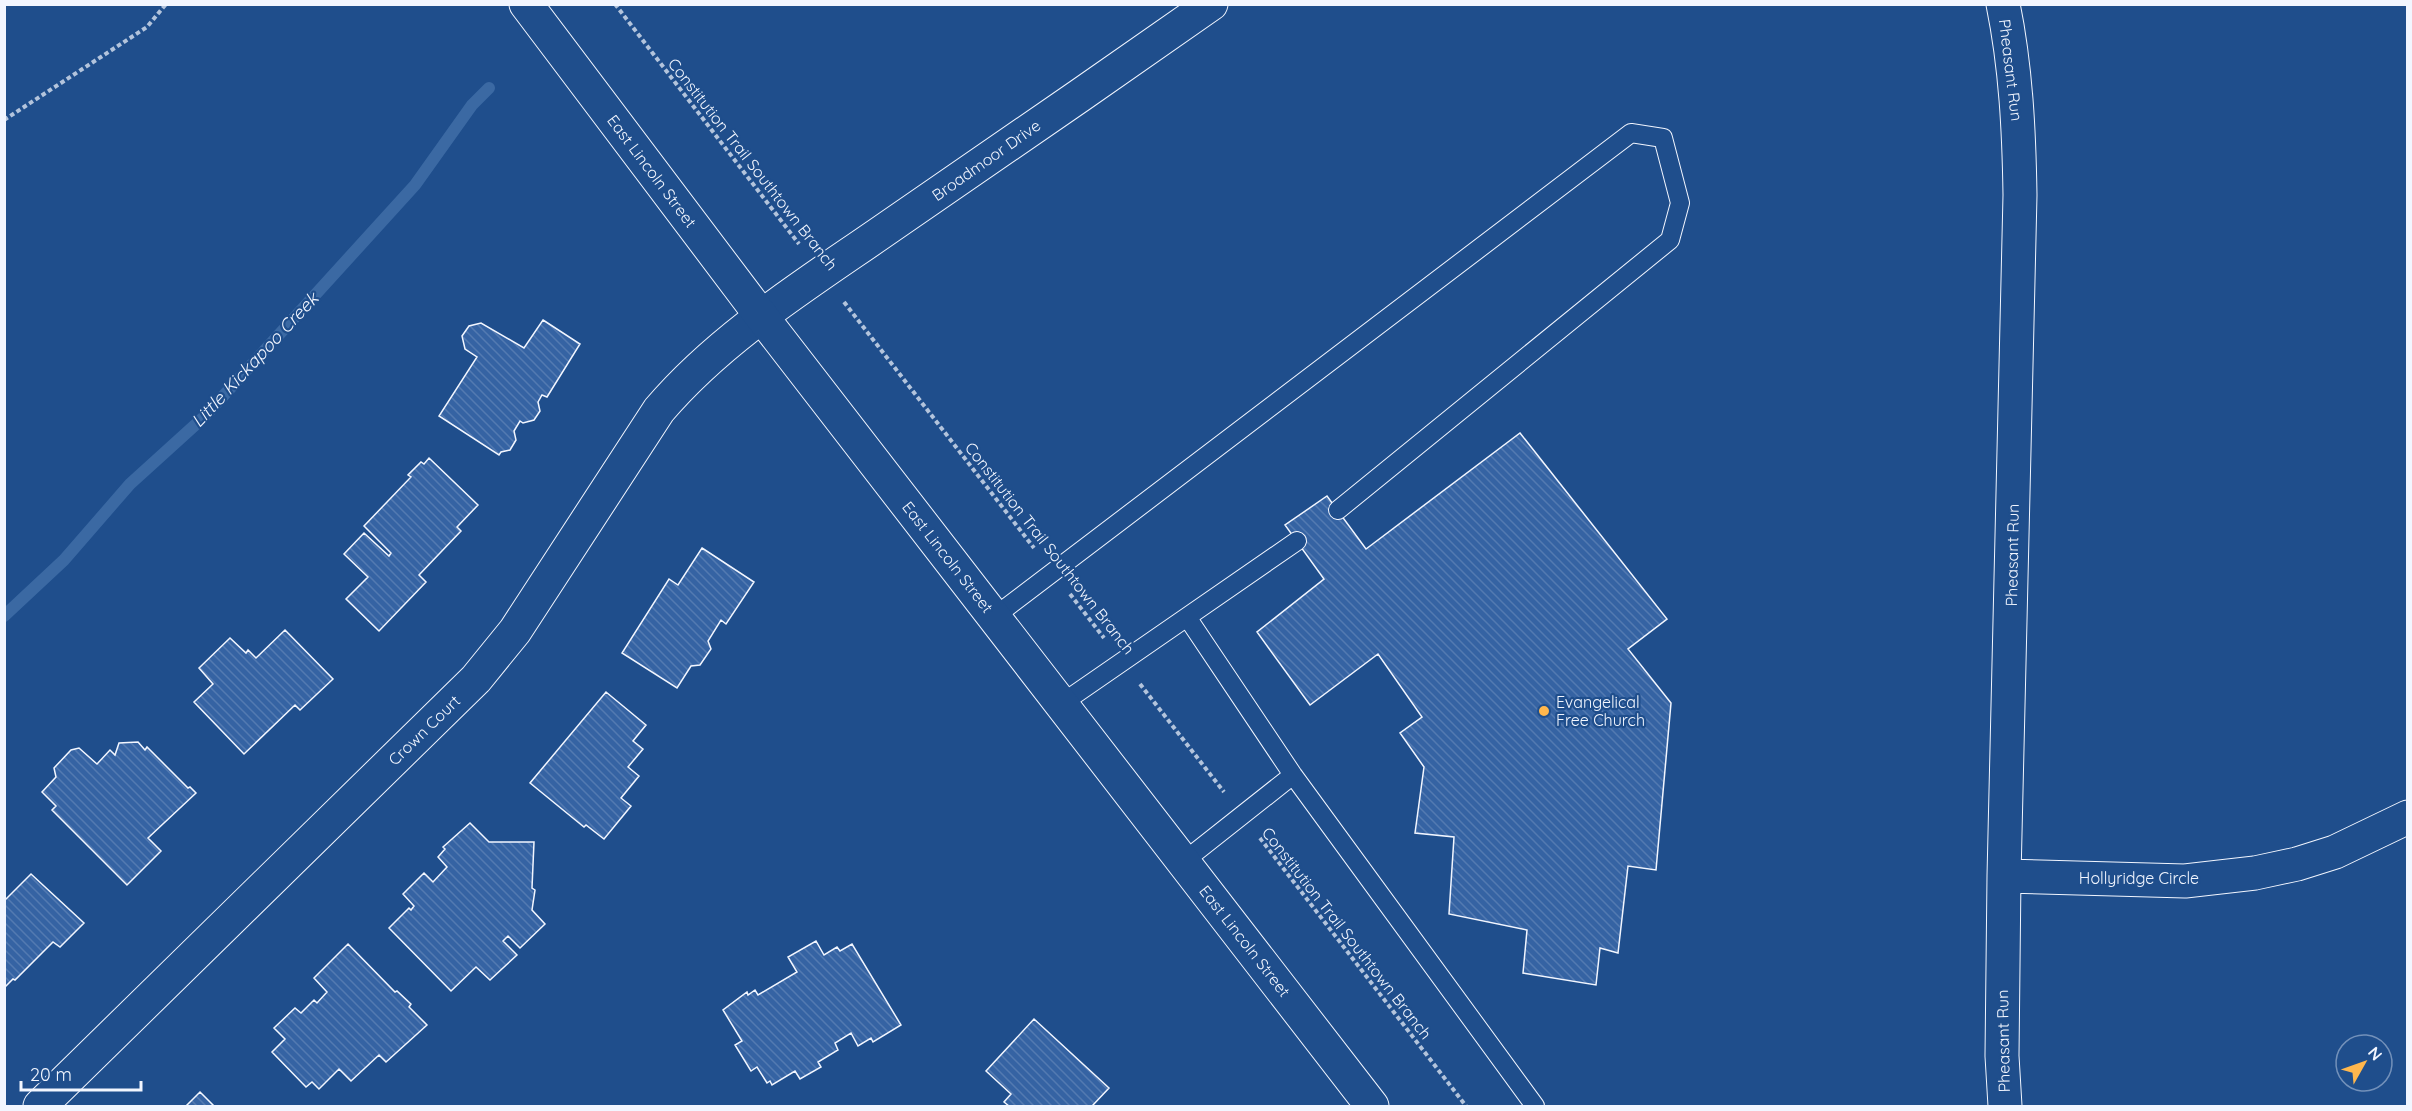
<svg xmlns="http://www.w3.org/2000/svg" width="2412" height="1111" font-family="Quicksand,sans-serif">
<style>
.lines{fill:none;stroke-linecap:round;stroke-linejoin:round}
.stream{stroke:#3b69a3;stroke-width:12}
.building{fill:url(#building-back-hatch);stroke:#f2f6ff;stroke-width:1.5}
.service-casing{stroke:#f2f6ff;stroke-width:20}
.minor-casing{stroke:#f2f6ff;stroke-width:35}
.secondary-casing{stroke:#f2f6ff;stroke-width:35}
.path{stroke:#b3c4dc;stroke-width:4;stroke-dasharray:4.5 3;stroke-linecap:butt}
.service{stroke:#1f4e8c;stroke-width:18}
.minor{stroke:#1f4e8c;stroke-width:33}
.secondary{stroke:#1f4e8c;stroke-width:33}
.poi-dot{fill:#ffb74d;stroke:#1f4e8c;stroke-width:2}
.labels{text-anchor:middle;stroke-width:4.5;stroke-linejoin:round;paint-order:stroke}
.street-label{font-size:16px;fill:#f2f6ff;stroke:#1f4e8c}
.poi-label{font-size:16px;fill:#f2f6ff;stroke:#1f4e8c;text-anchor:start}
.water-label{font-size:18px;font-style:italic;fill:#f2f6ff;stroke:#1f4e8c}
</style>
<defs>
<pattern id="building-back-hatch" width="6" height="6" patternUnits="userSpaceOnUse" patternTransform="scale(1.5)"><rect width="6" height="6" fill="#3563a3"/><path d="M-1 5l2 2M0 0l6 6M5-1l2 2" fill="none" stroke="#537ab1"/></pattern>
</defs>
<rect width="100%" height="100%" fill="#1f4e8c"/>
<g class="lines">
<path class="stream" d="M4 616 64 560 130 484 205 416 415 185 472 105 489 88"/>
</g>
<path class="building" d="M543 320 580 344 547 397 542 395 538 402 540 411 534 420 523 423 520 421 514 431 516 440 510 450 501 452 499 455 439 416 477 357 465 349 462 336 469 326 481 323 524 348Z
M1520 433 1667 619 1628 649 1671 703 1656 870 1628 866 1618 953 1600 948 1596 985 1523 973 1527 930 1449 914 1454 837 1415 833 1424 767 1400 733 1422 717 1378 654 1310 705 1257 632 1324 579 1285 525 1327 496 1366 549Z
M429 458 478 505 457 527 461 531 419 575 426 582 379 631 346 599 368 577 344 554 364 533 389 556 391 553 364 526 411 477 408 475 421 462 424 464Z
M702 548 754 582 726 624 721 620 708 641 711 649 700 665 691 666 677 688 622 653 669 579 678 585Z
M285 630 333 679 300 710 295 705 244 754 194 702 213 684 199 668 230 638 246 653 248 650 256 658Z
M606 692 646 725 633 741 643 749 628 767 639 776 621 798 631 806 604 839 586 825 584 827 530 783Z
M138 742 145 750 147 747 188 788 190 787 196 793 148 838 161 851 127 885 52 810 56 806 42 792 56 777 54 768 71 750 79 748 97 764 110 750 115 755 119 743Z
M470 823 489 842H534L532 888 535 890 532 910 545 924 520 948 508 936 503 941 517 955 490 980 476 967 451 991 389 928 409 908 411 910 414 906 403 894 424 873 433 882 447 867 438 857 445 849 443 847Z
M31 874 84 923 60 947 53 942 15 980 13 979 4 988V901Z
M816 941 824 955 837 947 840 951 852 944 901 1025 873 1042 871 1038 858 1046 851 1033 835 1043 838 1050 818 1062 821 1067 800 1079 795 1071 772 1085 770 1081 767 1083 757 1067 751 1071 735 1045 742 1041 723 1010 747 992 748 995 755 990 758 995 797 972 788 957Z
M348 944 395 992 397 991 411 1004 409 1007 427 1025 386 1062 379 1055 351 1081 339 1069 319 1089 312 1082 306 1087 272 1052 285 1039 274 1028 295 1008 301 1013 314 1000 317 1003 327 992 314 978Z
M1034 1019 1109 1088 1093 1105 1095 1106H1009L1004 1102 1011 1094 986 1071Z
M200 1092 214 1106H186Z"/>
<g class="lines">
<g class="service-casing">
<path id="service" d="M1297 541 1187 617 1293 775 1535 1106
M994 617 1631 133 1663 138 1680 203 1670 240 1338 510
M1061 704 1187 617
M1183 862 1293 775"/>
</g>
<g class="minor-casing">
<path id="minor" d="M2003 4C2016 68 2019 131 2020 195L2004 876 2002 1056 2005 1106
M2004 876 2185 881 2255 873 2297 864 2335 852 2408 817
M40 1106 476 679 515 631 659 410C722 336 810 282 889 227 997 153 1104 79 1211 4"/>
</g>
<g class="secondary-casing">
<path id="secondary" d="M526 4 762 317 1372 1106"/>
</g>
<path class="path" d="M615 4 799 244
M4 120 147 27 166 4
M844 302 1034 548
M1070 594 1104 638
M1140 684 1224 792
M1260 838 1466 1106"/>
<use href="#service" class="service"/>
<use href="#minor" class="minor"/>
<use href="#secondary" class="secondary"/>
</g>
<circle class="poi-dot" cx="1544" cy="711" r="6"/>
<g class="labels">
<g class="street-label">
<text transform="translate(2011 70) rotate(83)" y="6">Pheasant Run</text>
<text transform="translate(986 160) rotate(-35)" y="6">Broadmoor Drive</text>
<text transform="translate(753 164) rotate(52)" y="6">Constitution Trail Southtown Branch</text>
<text transform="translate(652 171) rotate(53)" y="6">East Lincoln Street</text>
<text transform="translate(1050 548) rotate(52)" y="6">Constitution Trail Southtown Branch</text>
<text transform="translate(2012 555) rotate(-89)" y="6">Pheasant Run</text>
<text transform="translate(948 557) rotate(52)" y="6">East Lincoln Street</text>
<text transform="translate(424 730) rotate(-44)" y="6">Crown Court</text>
<text x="2139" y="884">Hollyridge Circle</text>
<text transform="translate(1347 933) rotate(52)" y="6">Constitution Trail Southtown Branch</text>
<text transform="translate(1245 941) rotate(52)" y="6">East Lincoln Street</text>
<text transform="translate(2003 1041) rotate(-91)" y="6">Pheasant Run</text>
</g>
<g class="poi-label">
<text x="1556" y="708">Evangelical<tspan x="1556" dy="18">Free Church</tspan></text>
</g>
<g class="water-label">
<text transform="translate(255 360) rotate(-47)" y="6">Little Kickapoo Creek</text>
</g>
</g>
<rect width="2412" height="1111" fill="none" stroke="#f2f6ff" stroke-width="12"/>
<g transform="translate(2364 1063) rotate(50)"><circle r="28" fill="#1f4e8c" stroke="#7391ba" stroke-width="1.5"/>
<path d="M0-4.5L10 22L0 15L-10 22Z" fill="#ffb74d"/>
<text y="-9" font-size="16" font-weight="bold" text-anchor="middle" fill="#f2f6ff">N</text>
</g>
<path d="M21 1081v9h120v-9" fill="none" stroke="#f2f6ff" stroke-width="3"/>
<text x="30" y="1081" font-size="18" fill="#f2f6ff" stroke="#1f4e8c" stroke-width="4.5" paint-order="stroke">20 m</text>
</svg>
